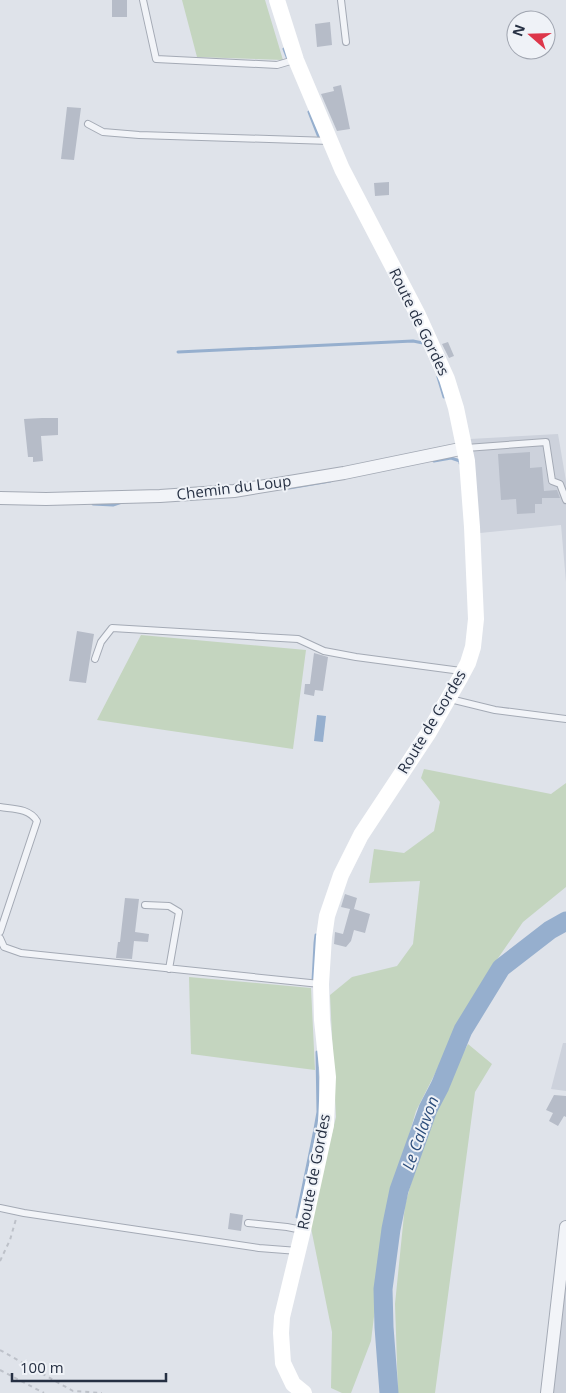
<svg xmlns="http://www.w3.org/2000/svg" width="566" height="1393" font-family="'Open Sans',sans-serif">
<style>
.built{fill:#cdd2dc}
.green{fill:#c4d5bf}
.water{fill:#96afce}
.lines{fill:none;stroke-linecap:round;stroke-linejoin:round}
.stream{stroke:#96afce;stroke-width:3}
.river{stroke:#96afce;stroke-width:19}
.building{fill:#b6bcc8}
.lane-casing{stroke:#a4aab5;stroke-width:8}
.street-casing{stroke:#a4aab5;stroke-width:14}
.path{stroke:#bdc1c9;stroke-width:2;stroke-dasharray:4 4;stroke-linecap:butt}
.lane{stroke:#f2f4f8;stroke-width:6}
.street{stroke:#f2f4f8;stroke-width:12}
.secondary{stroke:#fff;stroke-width:16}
.labels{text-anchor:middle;stroke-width:4;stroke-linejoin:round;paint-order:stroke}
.street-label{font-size:15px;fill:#263043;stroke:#eff2f7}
.water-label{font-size:16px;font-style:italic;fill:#2c4d7b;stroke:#eff2f7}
</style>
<rect width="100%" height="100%" fill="#dfe3ea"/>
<path class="built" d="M558 434 566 481V582L561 525 480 533 470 439Z
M563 1043H566V1091L551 1089Z
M566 1269V1393H552Z"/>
<path class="green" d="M182 0H265L283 60 197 57Z
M141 635 306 650 293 749 97 720Z
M424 769 551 794 566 783V887L523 922 494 964 448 1048 416 1111 387 1211 371 1341 351 1393H342L331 1388 332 1332 310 1223 336 1117 330 995 352 977 397 966 413 944 420 881 369 883 374 849 404 853 434 831 440 802 421 778Z
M189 977 311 988 315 1070 191 1054Z
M468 1044 492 1064 475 1092 435 1393H398L395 1304 405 1205 429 1118Z"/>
<path class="water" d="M317 715 326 716 323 742 314 741Z"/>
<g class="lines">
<path class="stream" d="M284 49 289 62
M309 112 318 135 321 140
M178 352 413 341 423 343
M438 377 444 397
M434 461 451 458 460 461V463
M289 488 330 481
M93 504 113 505 122 502
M313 981 315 943 316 935
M297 1217 315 1129 318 1112 317 1052"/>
<path class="river" d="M389 1393 384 1327 383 1289 391 1229 399 1190 428 1109 440 1086 463 1030 501 968 550 930 566 921"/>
</g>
<path class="building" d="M112 0H127V17H112Z
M330 22 332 45 317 47 315 24Z
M341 85 350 129 337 131 321 94 334 91 333 87Z
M67 107 81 108 74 160 61 159Z
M389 182V195L375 196 374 183Z
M448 342 454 356 449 358 442 344Z
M42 418H58V435L41 436 43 461 33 462V457H28L24 419Z
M530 452V468L542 467 544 491 557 490 560 498H542V504H535V513L517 514 516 499 501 500 498 454Z
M77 631 94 634 86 683 69 681Z
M314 653 328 657 323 691 315 690 314 696 304 694 305 684H310Z
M345 894 357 898 354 909 370 914 365 933 354 930 351 941 346 947 334 944 335 932 343 934 350 909 341 907Z
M125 898 139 899 135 932 149 934 148 942 134 941 132 959 116 958 118 942H120Z
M554 1095 566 1096V1117L564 1116 558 1126 549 1121 553 1113 546 1110Z
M230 1213 243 1215 241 1231 228 1229Z"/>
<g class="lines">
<g class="lane-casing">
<path id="lane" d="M143 0 156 59 277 65 294 60
M341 0 346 42
M88 124 103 132 139 135 330 141
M466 448 546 442 552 481 560 484 566 500
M95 659 101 642 112 628 298 639 324 651 356 657 461 671
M450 699 495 710 566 719
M0 807C13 809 29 808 37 821L0 932
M145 905 169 906 179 912 169 969
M0 938 4 947 21 953 320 984
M0 1208 24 1213 259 1248 298 1251
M248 1223 287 1227 302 1230"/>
</g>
<g class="street-casing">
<path id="street" d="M0 498 46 499 160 496 234 491 344 473 465 448
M547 1393 566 1227"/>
</g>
<path class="path" d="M0 1261 10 1240 16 1219
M0 1350 73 1391 102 1393
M0 1370 44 1393"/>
<use href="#lane" class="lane"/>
<use href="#street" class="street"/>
<path class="secondary" d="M277 0 296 60 342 169 418 315 447 379 456 408 467 461 472 527 476 619 473 647 468 663 460 678 429 732 361 835 341 875 327 916 324 937 321 984 322 1020 328 1077 326 1125 303 1230 282 1317 281 1333 283 1363 293 1384 304 1393"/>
</g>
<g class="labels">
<g class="street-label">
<text transform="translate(419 322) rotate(64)" y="5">Route de Gordes</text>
<text transform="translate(234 488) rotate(-7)" y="5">Chemin du Loup</text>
<text transform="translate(432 722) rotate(-59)" y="5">Route de Gordes</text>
<text transform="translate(314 1172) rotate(-79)" y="5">Route de Gordes</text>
</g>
<g class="water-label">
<text transform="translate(420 1133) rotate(-70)" y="6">Le Calavon</text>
</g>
</g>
<g transform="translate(531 35) rotate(290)"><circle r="24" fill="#eff2f7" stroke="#9fa4af"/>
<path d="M0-4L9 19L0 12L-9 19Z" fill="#dd364a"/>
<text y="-8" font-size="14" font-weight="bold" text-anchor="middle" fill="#263043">N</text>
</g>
<path d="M12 1373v8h154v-8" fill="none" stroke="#263043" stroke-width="2.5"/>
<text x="20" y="1373" font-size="15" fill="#263043" stroke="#eff2f7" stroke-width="4" paint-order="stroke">100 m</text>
</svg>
